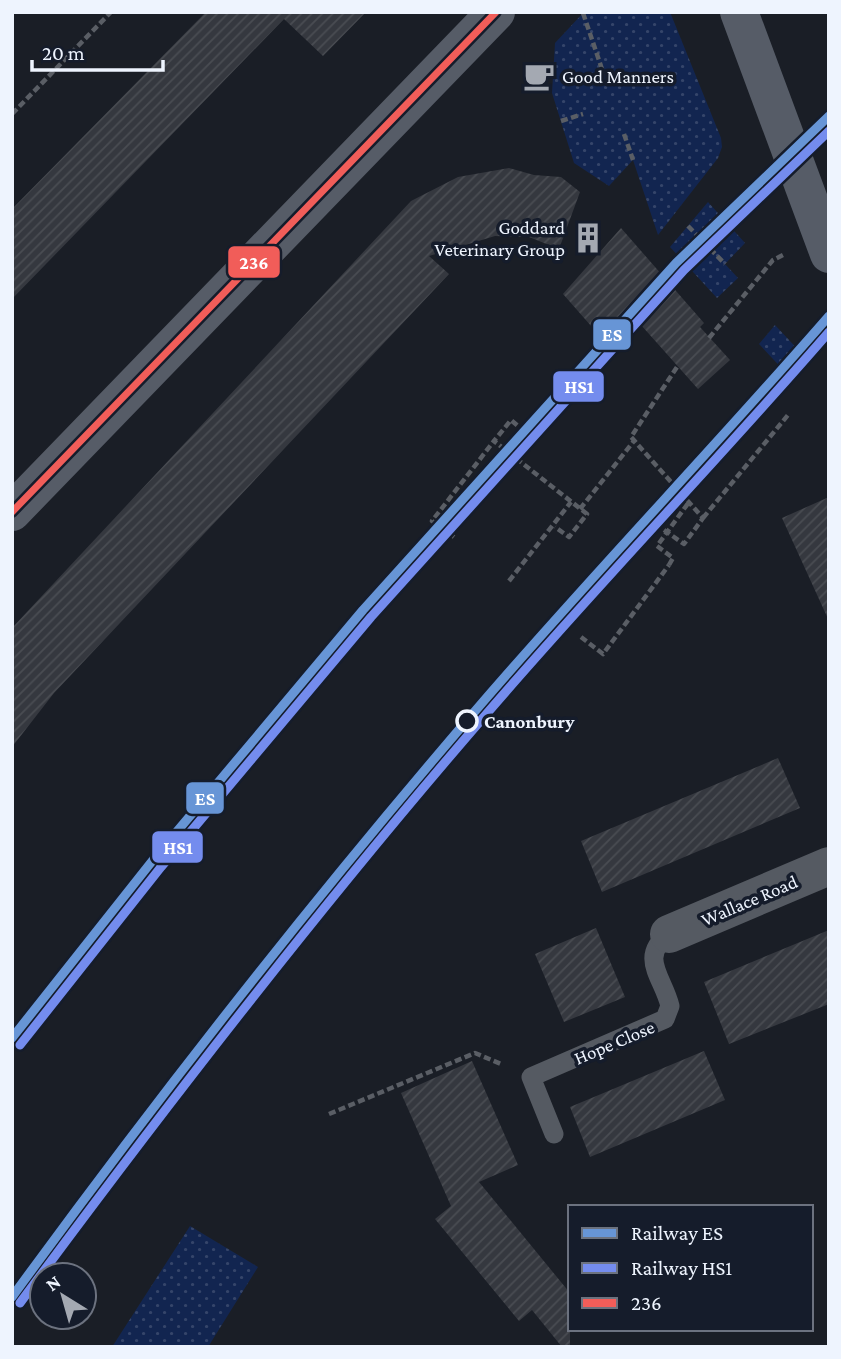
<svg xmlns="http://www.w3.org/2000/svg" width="841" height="1359" font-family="'Crimson Pro',serif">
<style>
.grass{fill:url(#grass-dots)}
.building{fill:url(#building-hatch)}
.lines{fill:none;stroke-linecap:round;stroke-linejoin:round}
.path{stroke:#5a5e65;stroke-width:4.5;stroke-dasharray:7 3.5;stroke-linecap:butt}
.lane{stroke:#555a62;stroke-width:19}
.street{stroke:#555a62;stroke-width:38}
.secondary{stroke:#565c67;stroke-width:38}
.path-bridge{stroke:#5a5e65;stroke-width:4.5;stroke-dasharray:7 3.5;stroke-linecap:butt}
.bus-1-casing{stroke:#151c2b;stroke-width:12}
.bus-1{stroke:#f15d59;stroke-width:7}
.rail-1-casing{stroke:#151c2b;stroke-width:14}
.rail-2-casing{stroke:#151c2b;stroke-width:14}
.rail-1{stroke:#6795d6;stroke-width:9}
.rail-2{stroke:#748cee;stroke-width:9}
.stop-dot{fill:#151c2b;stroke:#eef4fe;stroke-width:3.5}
.labels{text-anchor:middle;stroke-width:7;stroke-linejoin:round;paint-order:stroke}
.poi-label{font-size:19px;fill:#eef4fe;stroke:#151c2b;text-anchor:start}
.stop-label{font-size:19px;font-weight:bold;fill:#eef4fe;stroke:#151c2b;text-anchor:start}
.street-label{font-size:19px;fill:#eef4fe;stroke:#151c2b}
.line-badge{stroke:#151c2b;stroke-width:2.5}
.badge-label{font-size:19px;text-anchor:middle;font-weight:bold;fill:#fff}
</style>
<defs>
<pattern id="grass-dots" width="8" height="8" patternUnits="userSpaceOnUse" patternTransform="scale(1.75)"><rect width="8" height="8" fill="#122550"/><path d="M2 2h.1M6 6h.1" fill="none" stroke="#35456a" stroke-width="1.8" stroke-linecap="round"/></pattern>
<pattern id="building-hatch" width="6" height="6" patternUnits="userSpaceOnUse" patternTransform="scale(1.75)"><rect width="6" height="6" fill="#35383f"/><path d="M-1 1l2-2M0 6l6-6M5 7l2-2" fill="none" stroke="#494c52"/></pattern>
</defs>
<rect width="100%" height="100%" fill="#1a1e26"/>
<path class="grass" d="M584 12H670L721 138 722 147 718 158 658 235 633 160 609 186 574 163 552 93 555 43Z
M708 202 745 243 725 264 738 278 717 298 670 247Z
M775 325 804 356 787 374 759 344Z
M190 1226 258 1267 208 1347H112Z"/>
<path class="building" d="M206 12H366L323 56 284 19 12 299V209Z
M509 168 534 175 561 177 580 192 559 249 529 237 495 236 429 256 449 274 54 693 12 747V628L411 201 458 177Z
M621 228 704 323 700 327 730 360 698 389 633 316 606 343 563 294Z
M829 497V621L782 518Z
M778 758 800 808 602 892 581 841Z
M596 928 625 997 564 1022 535 954Z
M829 930V1004L729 1044 704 982Z
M704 1051 725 1100 590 1157 570 1107Z
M472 1061 518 1165 479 1182 570 1293V1347H562L532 1310 519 1321 435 1219 451 1206 401 1093Z"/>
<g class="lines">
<path class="path" d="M583 13 603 72
M12 114 111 12
M561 121 583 114
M624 134 633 160
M688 226 725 264
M709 338 773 260 785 254
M533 439 511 420 494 441 587 514 569 537 555 527
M580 509 634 441
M703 518 788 415
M664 530 684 544 703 518 631 437 677 367
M454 537 432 521 494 441
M509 581 571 502
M581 637 603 654 669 565
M329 1114 475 1053 501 1064"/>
<path class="lane" d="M554 1134 531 1077 665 1019 670 1006C663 977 638 957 669 934"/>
<path class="street" d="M669 934 829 866"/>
<path class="secondary" d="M739 12 829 254
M12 512 496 12"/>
<path class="path-bridge" d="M669 565 673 558 657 546 689 502"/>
<g class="bus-1-casing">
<path id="bus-1" d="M12 512 496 12"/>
</g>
<use href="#bus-1" class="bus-1"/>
<g class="rail-1-casing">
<path id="rail-1" d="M12 1038 153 860 363 610 676 263 829 116
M12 1297C161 1093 317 894 482 703 595 572 715 447 829 316"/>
</g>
<g class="rail-2-casing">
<path id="rail-2" d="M20 1045 161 867 371 617 684 270 829 131
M20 1303C170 1100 324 901 489 711 600 582 718 460 829 332"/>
</g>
<use href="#rail-1" class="rail-1"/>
<use href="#rail-2" class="rail-2"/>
</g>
<defs>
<g id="cafe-bare" transform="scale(2.415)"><path d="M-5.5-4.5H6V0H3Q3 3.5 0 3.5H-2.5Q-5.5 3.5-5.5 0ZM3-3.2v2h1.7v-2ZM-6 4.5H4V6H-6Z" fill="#a4a9b2" stroke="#151c2b" stroke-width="2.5" paint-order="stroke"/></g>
<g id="building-bare" transform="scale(2.415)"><path d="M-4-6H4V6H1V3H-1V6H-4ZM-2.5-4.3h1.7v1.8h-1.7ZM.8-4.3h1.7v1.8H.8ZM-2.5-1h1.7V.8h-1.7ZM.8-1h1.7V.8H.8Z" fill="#a4a9b2" stroke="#151c2b" stroke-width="2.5" paint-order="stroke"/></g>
</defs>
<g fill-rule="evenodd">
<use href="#cafe-bare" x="539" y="76"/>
<use href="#building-bare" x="588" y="238"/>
</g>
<circle class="stop-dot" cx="467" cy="721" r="10"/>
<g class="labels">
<g class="poi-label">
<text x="562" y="83">Good Manners</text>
<text x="565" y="234" text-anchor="end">Goddard<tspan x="565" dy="22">Veterinary Group</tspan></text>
</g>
<g class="stop-label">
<text x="484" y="728">Canonbury</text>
</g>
<g class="street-label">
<text transform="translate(749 900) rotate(-23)" y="7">Wallace Road</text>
<text transform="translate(614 1042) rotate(-23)" y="7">Hope Close</text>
</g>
</g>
<g class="line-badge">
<rect x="227" y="245" width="54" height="34" rx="7" fill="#f15d59"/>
<rect x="592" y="318" width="40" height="33" rx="7" fill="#6795d6"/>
<rect x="552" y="370" width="53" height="33" rx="7" fill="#748cee"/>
<rect x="185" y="781" width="40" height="34" rx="7" fill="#6795d6"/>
<rect x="151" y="830" width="53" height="34" rx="7" fill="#748cee"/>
</g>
<g class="badge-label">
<text x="254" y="269">236</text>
<text x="612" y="341">ES</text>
<text x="579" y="393">HS1</text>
<text x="205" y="805">ES</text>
<text x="178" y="854">HS1</text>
</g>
<rect width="841" height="1359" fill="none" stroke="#eef4fe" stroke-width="28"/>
<rect x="568" y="1205" width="245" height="126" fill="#151c2b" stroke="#6c727f" stroke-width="2"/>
<rect x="582" y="1228" width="35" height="10" fill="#6795d6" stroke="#6c727f" stroke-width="2"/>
<text x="631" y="1240" font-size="21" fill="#eef4fe">Railway ES</text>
<rect x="582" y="1263" width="35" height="10" fill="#748cee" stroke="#6c727f" stroke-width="2"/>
<text x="631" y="1275" font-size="21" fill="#eef4fe">Railway HS1</text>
<rect x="582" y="1298" width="35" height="10" fill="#f15d59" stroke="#6c727f" stroke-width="2"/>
<text x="631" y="1310" font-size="21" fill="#eef4fe">236</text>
<g transform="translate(63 1296) rotate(323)"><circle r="33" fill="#151c2b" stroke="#6c727f" stroke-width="2"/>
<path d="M0-5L12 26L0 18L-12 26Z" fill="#a4a9b2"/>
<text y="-10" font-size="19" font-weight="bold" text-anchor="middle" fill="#eef4fe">N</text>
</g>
<path d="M32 60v10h131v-10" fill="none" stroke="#eef4fe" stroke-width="3.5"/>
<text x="42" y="60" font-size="21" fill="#eef4fe" stroke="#151c2b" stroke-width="5" paint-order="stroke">20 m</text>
</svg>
